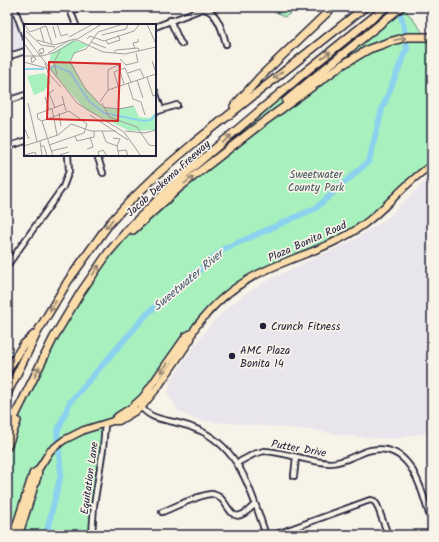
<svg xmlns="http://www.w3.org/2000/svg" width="439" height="542" font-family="Kalam,sans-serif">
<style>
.built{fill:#e9e5ec}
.green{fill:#a8f0be;stroke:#65897c}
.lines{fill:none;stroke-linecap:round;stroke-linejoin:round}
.river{stroke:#8cd2ee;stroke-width:6}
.minor-casing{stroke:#22223b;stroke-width:8}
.major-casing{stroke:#22223b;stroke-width:9}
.highway-casing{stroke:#22223b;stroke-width:10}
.minor{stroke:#f7f3e8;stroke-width:4.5}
.major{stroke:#faddab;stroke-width:6}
.highway{stroke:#faddab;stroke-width:7}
.oneway{stroke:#8e8073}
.poi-dot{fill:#22223b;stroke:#f7f3e8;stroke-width:1.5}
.labels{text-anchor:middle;stroke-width:3.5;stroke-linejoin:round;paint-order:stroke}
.park-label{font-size:11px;fill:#44565c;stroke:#f7f3e8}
.street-label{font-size:11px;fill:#22223b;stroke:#f7f3e8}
.poi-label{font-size:11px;fill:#22223b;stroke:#f7f3e8;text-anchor:start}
.water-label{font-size:12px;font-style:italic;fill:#425771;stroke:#f7f3e8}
.inset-river{fill:none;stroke:#8cd2ee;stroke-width:2}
.inset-road{fill:none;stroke:#a29fa3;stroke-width:1}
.view{fill:#d62828;fill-opacity:0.15;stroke:#d62828;stroke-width:2}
.inset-edge{fill:none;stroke:#22223b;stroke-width:2}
</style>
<rect width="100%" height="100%" fill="#f7f3e8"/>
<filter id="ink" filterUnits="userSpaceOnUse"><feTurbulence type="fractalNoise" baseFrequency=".025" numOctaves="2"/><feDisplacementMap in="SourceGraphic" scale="8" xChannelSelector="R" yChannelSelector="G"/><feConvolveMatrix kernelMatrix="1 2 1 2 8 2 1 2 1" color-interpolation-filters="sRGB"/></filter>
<g filter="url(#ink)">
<path class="built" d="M7 7H10L25 46V48L7 54Z
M432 175V432L394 439 345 436 313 430 203 421 191 418 178 411 168 394 171 381 195 345 213 322 226 309 245 294 272 278 356 239 387 218Z"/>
<path class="green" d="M270 7H304L284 17Z
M379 7H403L432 44V165L357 229 264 271 213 306 140 407 103 424V450L92 535H7V436L54 338 129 225 160 192 218 140 265 103Z"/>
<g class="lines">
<path class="river" d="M46 535 61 474 57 433 70 402 148 313 224 249 316 208 369 161 382 109 407 48 403 23 398 7"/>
<g class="minor-casing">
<path id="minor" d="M14 7 25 37
M69 7 76 25
M71 11 81 7
M170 20 180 42 182 44
M155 27 202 9C217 9 223 32 226 44
M7 57 25 51
M155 91 161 109
M7 101 25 95
M155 112 177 105
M7 147 25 141
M97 155 103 173
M7 266 63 187 69 171 68 155
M140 405C148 418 161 419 174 422 183 424 192 427 201 431 242 451 252 495 266 535
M237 463 254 454 264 451C286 452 308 462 330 463 345 463 357 453 371 450 414 442 422 494 432 524
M294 476 296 457
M162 512C172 508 203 493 212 494 232 497 227 534 255 504
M92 535 94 505 103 449 105 424
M274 535 370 500 374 501 377 505 388 535
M424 535 432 532"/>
</g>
<g class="major-casing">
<path id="major" d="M113 421 118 416 132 407 143 397 186 336 192 333
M13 535 33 473 38 470 50 451 64 440 84 430 113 421H119L141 408 158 387 191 339C192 330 198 324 204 317 220 298 239 283 262 272 295 256 333 247 363 225 388 207 406 181 432 165
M19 535 38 475V470"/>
</g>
<g class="highway-casing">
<path id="highway" d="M286 101 311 80 401 7
M234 106 261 76 333 7
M133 230 180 187 258 126 342 65 369 49 389 42 407 37H432
M7 371 23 345 35 334
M7 394 38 331 68 281 109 224 128 203 161 171 195 142 365 7
M7 432 54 337 81 292 108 253 131 226 179 179 304 73 386 7
M7 447 17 421"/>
</g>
<use href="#minor" class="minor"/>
<use href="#major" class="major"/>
<use href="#highway" class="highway"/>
</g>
<defs><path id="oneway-shaft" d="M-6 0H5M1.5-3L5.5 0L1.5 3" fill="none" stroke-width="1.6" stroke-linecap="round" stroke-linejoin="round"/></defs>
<g class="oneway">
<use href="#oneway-shaft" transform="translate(400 39) rotate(-12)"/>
<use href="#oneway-shaft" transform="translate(326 55) rotate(-38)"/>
<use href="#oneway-shaft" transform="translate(278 75) rotate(142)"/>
<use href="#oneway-shaft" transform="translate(227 139) rotate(-41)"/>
<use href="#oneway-shaft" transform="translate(189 180) rotate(-38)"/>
<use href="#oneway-shaft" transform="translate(109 224) rotate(129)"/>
<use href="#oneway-shaft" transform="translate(96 270) rotate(-55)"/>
<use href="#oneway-shaft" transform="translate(53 306) rotate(121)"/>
<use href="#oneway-shaft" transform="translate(164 368) rotate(126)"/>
<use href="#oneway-shaft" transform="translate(37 372) rotate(-64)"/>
</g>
</g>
<g class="poi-dot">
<circle cx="263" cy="326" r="4"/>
<circle cx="232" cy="356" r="4"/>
</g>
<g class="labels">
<g class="park-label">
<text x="316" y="178">Sweetwater<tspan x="316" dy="13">County Park</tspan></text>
</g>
<g class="street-label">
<text transform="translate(168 178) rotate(-42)" y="4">Jacob Dekema Freeway</text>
<text transform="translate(307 241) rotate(-24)" y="4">Plaza Bonita Road</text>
<text transform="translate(299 448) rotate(10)" y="4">Putter Drive</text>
<text transform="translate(89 478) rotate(-82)" y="4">Equitation Lane</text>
</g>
<g class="poi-label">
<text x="271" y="330">Crunch Fitness</text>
<text x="240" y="354">AMC Plaza<tspan x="240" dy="13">Bonita 14</tspan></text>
</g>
<g class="water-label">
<text transform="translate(188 280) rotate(-40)" y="4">Sweetwater River</text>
</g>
</g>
<g transform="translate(24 24)">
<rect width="132" height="132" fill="#f7f3e8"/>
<path d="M49 16 65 21 55 26 46 35 60 62 79 83 91 85 110 82 115 93 126 94 132 88V106L106 107 62 86 24 44 31 39H25L27 30ZM20 49 27 58 20 67 10 71 3 52Z" fill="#a8f0be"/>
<path class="inset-river" d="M25 44 31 42 46 48 65 77 80 89 120 97 127 96 132 90M0 45H20"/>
<path class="inset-road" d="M0 0 6 8 22 2 28 20M33 0 37 12 44 10M123 0 132 20M29 2 32 14M16 4 20 18M2 7 17 21 31 23M0 11 53 79 100 108 117 132M78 11 102 5 104 0M45 13 69 0M63 15 66 12 80 17 110 7 115 1 111 0M13 16 30 21 51 15 79 28 101 30 132 23M82 16 84 20 96 16 94 11M67 18 82 24M0 19 7 29 11 34 12 35 8 39 7 34 9 33H11M65 21 74 8 99 0M65 21 62 25 50 29 46 38 62 66 78 82M111 25 109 19 114 18V15M24 29 46 16M90 29 92 26 114 24 115 27M14 30H15L18 29 20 28 19 24 15 26 16 28 18 31M0 32H18L32 28 78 0M96 35 102 41 114 38 112 29M128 37 132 49M0 38 22 44M21 39 24 49 37 63M94 41 100 60M104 49 116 45 120 54M33 51 30 38 36 27M123 53 129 72 132 71M113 56 119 74M104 59 109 75 117 78 121 91M94 62 90 48 101 44 107 58M30 66 25 69 31 84M84 66V46L96 40M38 72 42 87M21 73 25 86M76 78 84 66 132 50M4 79 13 118M78 79 85 93 113 103 117 109M79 83 95 85 110 82M28 85 33 111M35 89 37 102M66 91 104 116M18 97 45 87 63 100 60 109 25 121M0 103 5 115M78 107 82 118 93 122M101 107 121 109 132 106M117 109 125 121 132 122M51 112 53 117 70 113V107M89 114 96 115 93 122 95 132M16 117 18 132M0 122 34 111 47 100 67 107H92M17 122H20L23 132M63 125 69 123 66 113M27 127 44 123M94 127 102 126 104 132M1 131 11 128 12 132M29 132 18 97 14 95 13 90 40 80M33 132 45 128M75 132 74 128 79 126 83 132"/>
<path class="view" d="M25 38 96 40 94 97 23 95Z"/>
<rect width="132" height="132" class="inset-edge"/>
</g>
<rect width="439" height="542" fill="none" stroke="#f7f3e8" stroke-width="24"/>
<rect x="12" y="12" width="415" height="518" fill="none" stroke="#22223b" stroke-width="1.5" filter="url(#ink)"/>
</svg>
